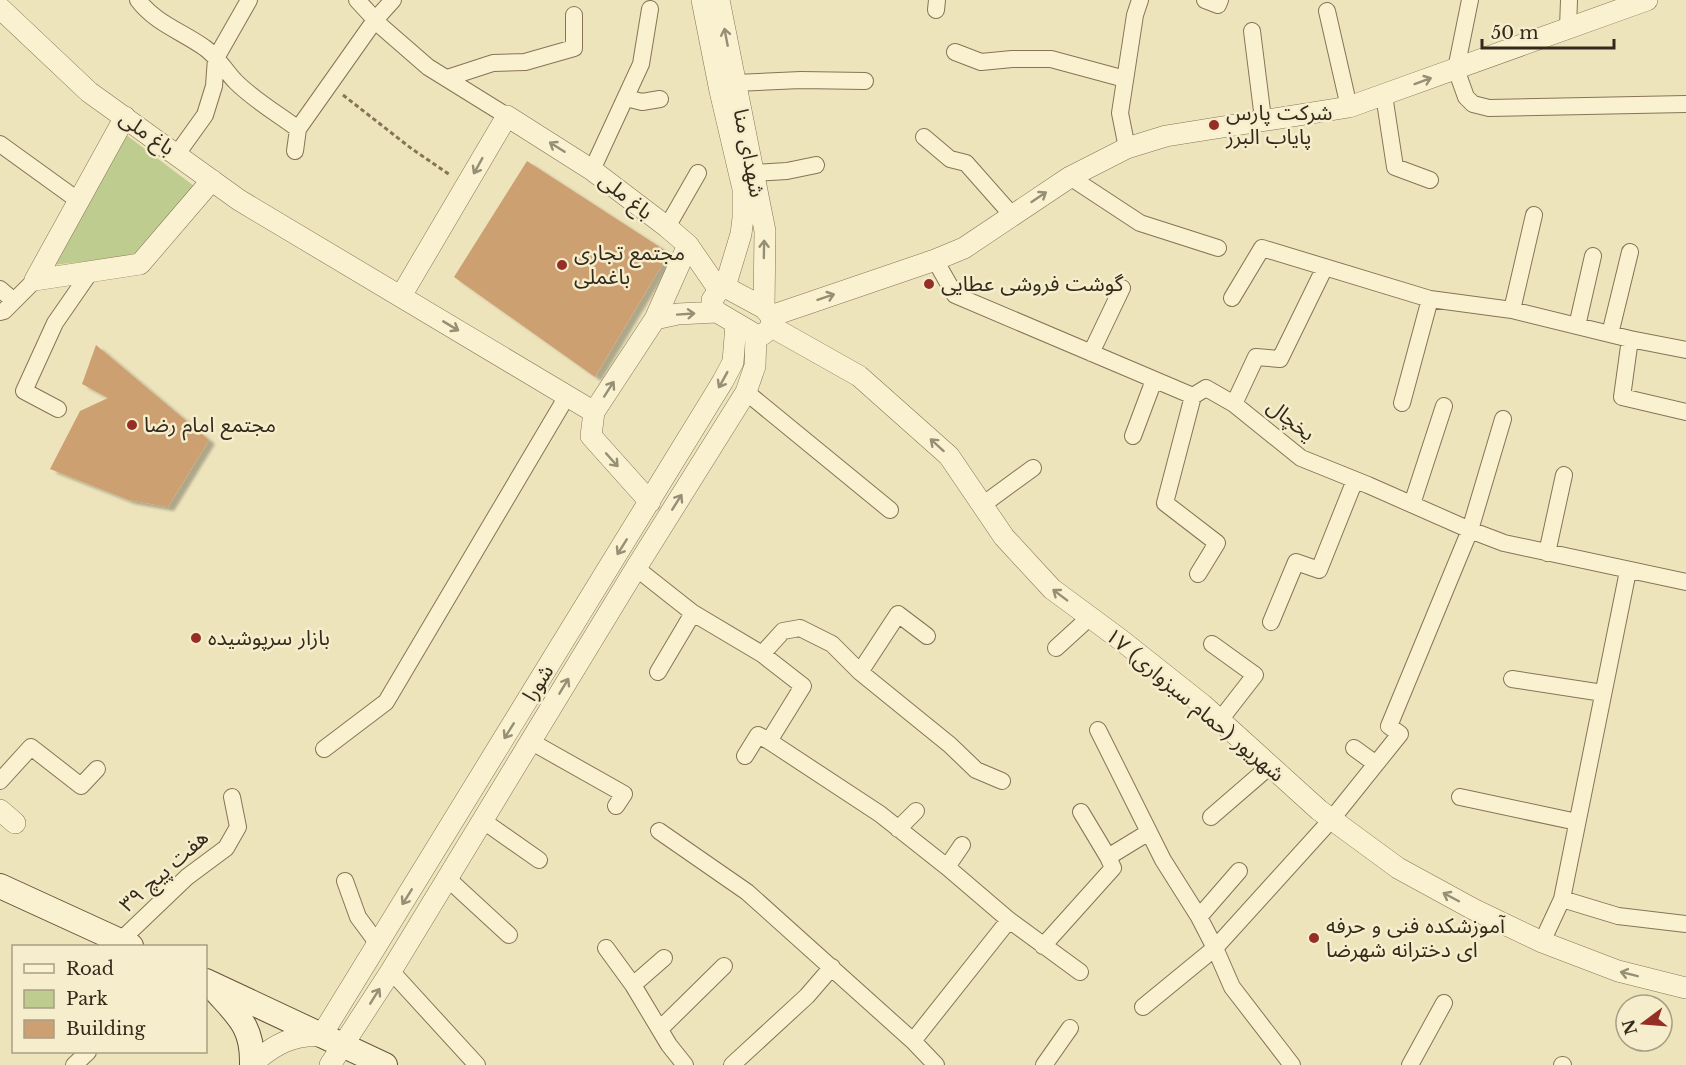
<svg xmlns="http://www.w3.org/2000/svg" width="1686" height="1065" font-family="'Libre Baskerville','Noto Sans Arabic',serif">
<style>
.green{fill:#bfcc90}
.building{fill:#cda071;filter:url(#shadow)}
.lines{fill:none;stroke-linecap:round;stroke-linejoin:round}
.minor-casing{stroke:#867456;stroke-width:18}
.tertiary-casing{stroke:#867456;stroke-width:22}
.secondary-casing{stroke:#675439;stroke-width:26}
.path{stroke:#867456;stroke-width:3;stroke-dasharray:4.5 3;stroke-linecap:butt}
.minor{stroke:#f9f1cf;stroke-width:16}
.tertiary{stroke:#f9f1cf;stroke-width:21}
.secondary{stroke:#f9f1cf;stroke-width:24}
.oneway{stroke:#968e75}
.poi-dot{fill:#952f25;stroke:#f5edcc;stroke-width:2}
.labels{text-anchor:middle;stroke-width:5;stroke-linejoin:round;paint-order:stroke}
.poi-label{font-size:21px;fill:#342a1b;stroke:#f5edcc;text-anchor:start}
.street-label{font-size:21px;fill:#342a1b;stroke:#f5edcc}
</style>
<defs>
<filter id="shadow"><feDropShadow dx="6" dy="4" stdDeviation="1.5" flood-color="#0004"/></filter>
</defs>
<rect width="100%" height="100%" fill="#eee4bc"/>
<path class="green" d="M125 134 194 186 133 256 53 265Z"/>
<path class="building" d="M527 161 669 253 595 377 454 277Z
M96 345 209 440 168 507 129 500 50 469 80 411 108 398 82 384Z"/>
<g class="lines">
<g class="minor-casing">
<path id="minor" d="M138 0C155 23 183 32 205 48 218 57 225 71 236 82 254 100 278 114 298 129
M357 0 382 27 428 67 507 116
M1205 0 1218 5 1220 0
M1470 0 1456 69 1466 97 1473 104 1489 108 1686 104
M936 10 937 0
M1327 11 1349 107
M1568 28 1569 0
M1252 31 1263 119
M955 52 981 62 1012 59H1051L1125 79
M447 78 493 63 525 62 574 48V15
M735 83 801 80 865 81
M1384 95 1395 167 1430 180
M626 98 642 102 660 99
M924 137 950 159 966 163 1012 215
M0 144 79 201
M1127 148 1120 113 1135 15 1140 0
M295 151 298 129 375 20 393 0
M177 154 205 115 214 86 216 58 249 0
M592 170 641 64 650 9
M753 173 787 171 816 165
M1070 177 1140 223 1218 248
M667 227 698 173
M935 260 955 295 1193 396 1206 388 1234 404 1301 458 1368 485 1470 530 1504 543 1686 582
M0 289 14 301
M1232 298 1262 248 1430 299 1512 310 1630 339 1622 397 1686 412
M1512 310 1534 215
M0 312 4 311 35 280
M1577 326 1593 256
M1610 334 1630 252
M1630 339 1686 350
M1091 353 1122 288
M746 392 890 510
M1193 396 1165 503 1217 543 1198 574
M1402 403 1430 299
M1234 404 1256 357 1280 359 1325 267
M58 409 24 391 55 323 91 271
M1133 436 1154 380
M1412 504 1444 406
M981 506 1033 468
M1547 553 1564 475
M636 568 693 613 762 654 803 686 769 741
M1271 622 1296 562 1319 570 1355 480
M1212 644 1255 675 1220 720
M1056 648 1090 617
M762 654 783 631 800 628 832 644 860 672 950 745 976 770 1002 781
M658 672 693 613
M860 672 898 614 927 636
M1512 679 1603 693
M1098 730 1163 860 1199 917 1215 948 1143 1007
M530 741 624 794 616 806
M1354 748 1376 764
M324 749 386 702 567 396
M745 756 758 735 769 741 880 814 947 867 1009 920 1080 972
M0 781 31 747 81 786 97 769
M1460 797 1577 822
M1081 812 1108 857
M1211 817 1270 766
M482 820 539 860
M898 829 916 811
M659 831 747 892 913 1041 936 1065
M947 867 962 845
M447 878 509 935
M345 881 358 917 378 944
M1562 899 1618 916 1686 924
M1199 917 1239 871
M120 941 187 877 226 848 238 827 232 797
M1542 942 1562 899 1628 571
M1043 946 1113 868 1108 857 1149 832
M606 948 633 985 669 1045 685 1065
M391 971 477 1065
M633 985 664 958
M660 1029 724 966
M913 1041 1009 920
M74 1065 88 1052
M732 1065 807 996 832 967
M1044 1065 1070 1028
M1292 1065 1232 987 1215 948 1331 820 1400 734 1389 726 1470 530 1503 419
M1410 1065 1444 1003
M1562 1065H1563"/>
</g>
<g class="tertiary-casing">
<path id="tertiary" d="M702 0 720 91 743 189V218L741 234 725 287
M719 0 765 231 764 308
M0 8 89 92 239 200 594 412 655 319 688 245
M35 280 140 264 212 180
M35 280 125 117
M725 287 764 308 771 316 772 327 762 335H756L717 312 713 307 712 300 719 290Z
M401 296 507 116 592 170 667 227 688 245 719 290
M771 316 935 260 964 248 1070 177 1127 148 1166 136 1349 107 1647 0
M655 319 678 314 717 312
M772 327 859 376 949 456 1004 537 1052 589 1121 640 1203 705 1319 810 1398 868 1473 909 1542 942 1618 971 1686 988
M594 412 591 436 650 502
M0 810 15 823
M253 1063C274 1045 293 1034 321 1036L723 381 733 362 736 324
M330 1065 391 971 636 568 746 392 755 366 756 335"/>
</g>
<g class="secondary-casing">
<path id="secondary" d="M0 886 131 946
M206 981 385 1065
M215 990C239 1017 253 1027 252 1065"/>
</g>
<path class="path" d="M343 95 412 149 450 175"/>
<use href="#minor" class="minor"/>
<use href="#tertiary" class="tertiary"/>
<use href="#secondary" class="secondary"/>
</g>
<defs><path id="oneway-shaft" d="M-6 0H5M1.5-3L5.5 0L1.5 3" fill="none" stroke-width="1.6" stroke-linecap="round" stroke-linejoin="round" transform="scale(1.5)"/></defs>
<g class="oneway">
<use href="#oneway-shaft" transform="translate(726 37) rotate(-101)"/>
<use href="#oneway-shaft" transform="translate(1423 81) rotate(-20)"/>
<use href="#oneway-shaft" transform="translate(557 147) rotate(-148)"/>
<use href="#oneway-shaft" transform="translate(478 166) rotate(119)"/>
<use href="#oneway-shaft" transform="translate(1039 197) rotate(-34)"/>
<use href="#oneway-shaft" transform="translate(764 249) rotate(-89)"/>
<use href="#oneway-shaft" transform="translate(826 297) rotate(-19)"/>
<use href="#oneway-shaft" transform="translate(686 314) rotate(-4)"/>
<use href="#oneway-shaft" transform="translate(451 326) rotate(31)"/>
<use href="#oneway-shaft" transform="translate(723 380) rotate(119)"/>
<use href="#oneway-shaft" transform="translate(609 389) rotate(-57)"/>
<use href="#oneway-shaft" transform="translate(937 445) rotate(-138)"/>
<use href="#oneway-shaft" transform="translate(612 460) rotate(48)"/>
<use href="#oneway-shaft" transform="translate(677 502) rotate(-58)"/>
<use href="#oneway-shaft" transform="translate(622 547) rotate(122)"/>
<use href="#oneway-shaft" transform="translate(1060 595) rotate(-143)"/>
<use href="#oneway-shaft" transform="translate(564 686) rotate(-59)"/>
<use href="#oneway-shaft" transform="translate(509 731) rotate(122)"/>
<use href="#oneway-shaft" transform="translate(407 897) rotate(122)"/>
<use href="#oneway-shaft" transform="translate(1451 897) rotate(-152)"/>
<use href="#oneway-shaft" transform="translate(1629 974) rotate(-166)"/>
<use href="#oneway-shaft" transform="translate(375 996) rotate(-58)"/>
</g>
<g class="poi-dot">
<circle cx="1214" cy="125" r="6"/>
<circle cx="562" cy="265" r="6"/>
<circle cx="929" cy="284" r="6"/>
<circle cx="132" cy="425" r="6"/>
<circle cx="196" cy="638" r="6"/>
<circle cx="1314" cy="938" r="6"/>
</g>
<g class="labels">
<g class="poi-label">
<text x="1226" y="120">شرکت پارس<tspan x="1226" dy="24">پایاب البرز</tspan></text>
<text x="574" y="260">مجتمع تجاری<tspan x="574" dy="24">باغملی</tspan></text>
<text x="941" y="291">گوشت فروشی عطایی</text>
<text x="144" y="432">مجتمع امام رضا</text>
<text x="208" y="645">بازار سرپوشیده</text>
<text x="1326" y="933">آموزشکده فنی و حرفه<tspan x="1326" dy="24">ای دخترانه شهرضا</tspan></text>
</g>
<g class="street-label">
<text transform="translate(147 133) rotate(35)" y="7">باغ ملی</text>
<text transform="translate(749 153) rotate(79)" y="7">شهدای منا</text>
<text transform="translate(626 196) rotate(38)" y="7">باغ ملی</text>
<text transform="translate(1291 420) rotate(38)" y="7">یخچال</text>
<text transform="translate(538 683) rotate(-58)" y="7">شورا</text>
<text transform="translate(1195 705) rotate(40)" y="7">۱۷ شهریور (حمام سبزواری)</text>
<text transform="translate(164 871) rotate(-42)" y="7">هفت پیچ ۳۹</text>
</g>
</g>
<rect x="12" y="945" width="195" height="108" fill="#f5edcc" stroke="#a89f85" stroke-width="1.5"/>
<rect x="24" y="964" width="30" height="9" fill="#f9f1cf" stroke="#a89f85" stroke-width="1.5"/>
<text x="66" y="975" font-size="18" fill="#342a1b">Road</text>
<rect x="24" y="990" width="30" height="18" fill="#bfcc90" stroke="#a89f85" stroke-width="1.5"/>
<text x="66" y="1005" font-size="18" fill="#342a1b">Park</text>
<rect x="24" y="1020" width="30" height="18" fill="#cda071" stroke="#a89f85" stroke-width="1.5"/>
<text x="66" y="1035" font-size="18" fill="#342a1b">Building</text>
<g transform="translate(1644 1023) rotate(254)"><circle r="28" fill="#f5edcc" stroke="#a89f85" stroke-width="1.5"/>
<path d="M0-4.5L10 22L0 15L-10 22Z" fill="#952f25"/>
<text y="-9" font-size="16" font-weight="bold" text-anchor="middle" fill="#342a1b">N</text>
</g>
<path d="M1482 39v9h132v-9" fill="none" stroke="#342a1b" stroke-width="3"/>
<text x="1491" y="39" font-size="18" fill="#342a1b" stroke="#f5edcc" stroke-width="4.5" paint-order="stroke">50 m</text>
</svg>
